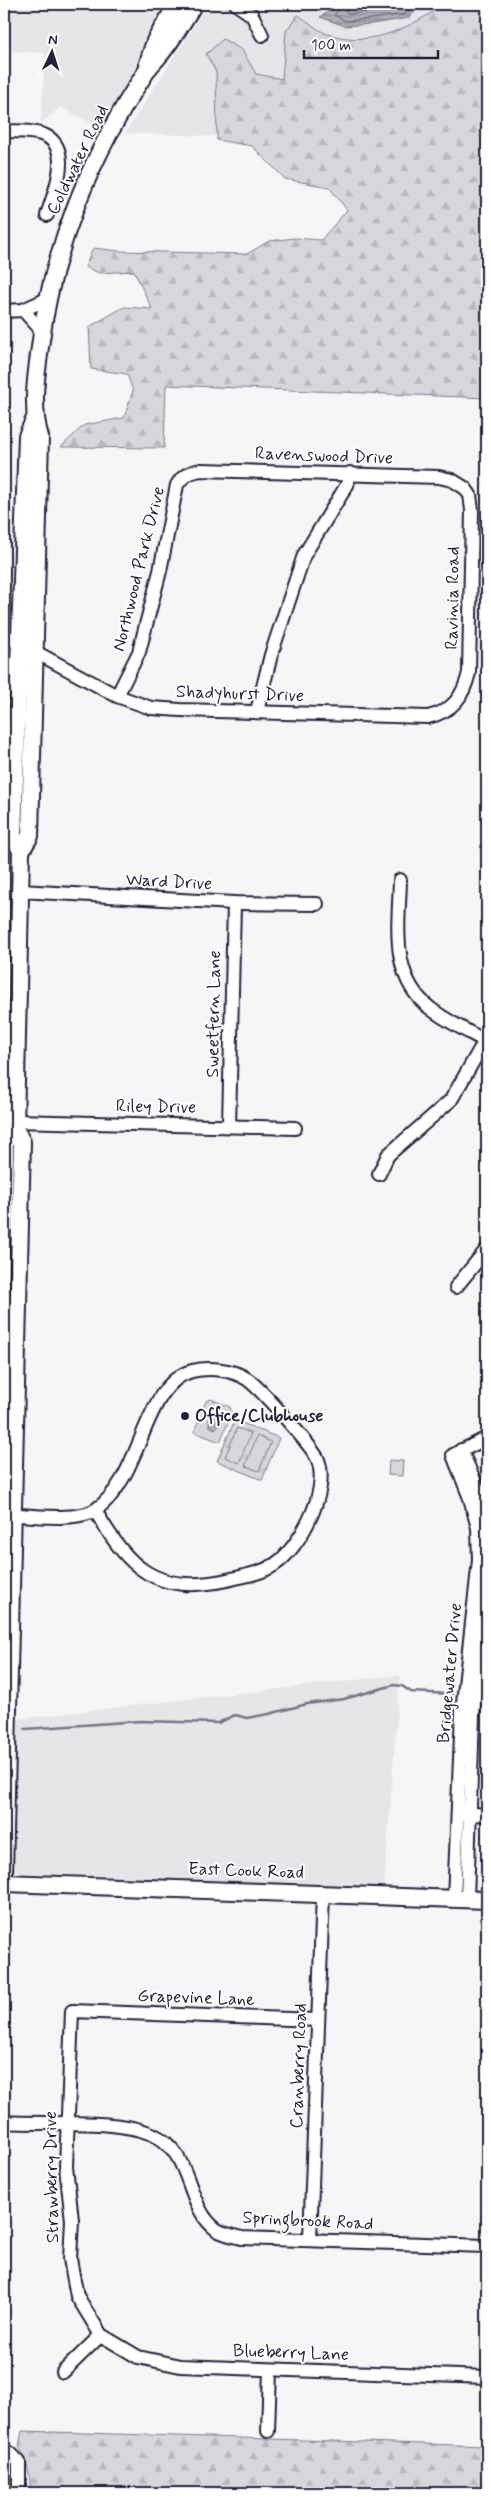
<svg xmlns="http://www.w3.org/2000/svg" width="491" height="2497" viewBox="0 0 491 2497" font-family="Mynerve,sans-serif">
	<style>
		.built { fill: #e6e6e9 }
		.forest { fill: url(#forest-firs); stroke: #7c7c8b }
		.park { fill: url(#park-tufts); stroke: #7c7c8b }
		.garden { fill: #d7d7db; stroke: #7c7c8b }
		.water { fill: url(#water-rules); stroke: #767685 }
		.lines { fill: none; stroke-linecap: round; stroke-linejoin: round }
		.shore { stroke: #5a5a6d; stroke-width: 1 }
		.stream { stroke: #767685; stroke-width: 2.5 }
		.minor-casing { stroke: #22223b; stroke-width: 16 }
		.major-casing { stroke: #22223b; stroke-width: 20 }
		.minor { stroke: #fff; stroke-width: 12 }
		.major { stroke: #fff; stroke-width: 16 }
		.poi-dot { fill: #22223b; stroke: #fff; stroke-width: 2 }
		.labels { text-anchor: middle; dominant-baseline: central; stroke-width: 4; stroke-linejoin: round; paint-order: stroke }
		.street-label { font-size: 18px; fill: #22223b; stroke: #fff }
		.poi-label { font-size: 18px; font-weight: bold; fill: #22223b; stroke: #fff; text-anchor: start }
	</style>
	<defs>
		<pattern id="forest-firs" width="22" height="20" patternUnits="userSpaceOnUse" patternTransform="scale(1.25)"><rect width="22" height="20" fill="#d7d7db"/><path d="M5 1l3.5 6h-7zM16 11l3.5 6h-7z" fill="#b8b8bd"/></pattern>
		<pattern id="park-tufts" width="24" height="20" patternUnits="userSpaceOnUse" patternTransform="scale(1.25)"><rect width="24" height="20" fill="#d7d7db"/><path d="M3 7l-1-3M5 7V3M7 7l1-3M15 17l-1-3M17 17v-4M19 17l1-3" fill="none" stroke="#b8b8bd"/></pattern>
		<pattern id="water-rules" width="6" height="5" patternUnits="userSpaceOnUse" patternTransform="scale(1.25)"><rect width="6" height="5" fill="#aeaeb7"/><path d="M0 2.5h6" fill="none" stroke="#8d8d96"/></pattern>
	</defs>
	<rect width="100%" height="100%" fill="#f6f6f7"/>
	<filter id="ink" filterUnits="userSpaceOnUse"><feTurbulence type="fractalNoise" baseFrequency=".02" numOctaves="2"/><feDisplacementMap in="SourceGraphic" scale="10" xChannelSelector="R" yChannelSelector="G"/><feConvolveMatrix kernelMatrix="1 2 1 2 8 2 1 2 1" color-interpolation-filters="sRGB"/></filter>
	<g filter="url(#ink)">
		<g class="built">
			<polygon points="4,4 181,4 100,128 61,107 41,123 45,53 4,51"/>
			<polygon points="208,4 487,4 487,146 125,133"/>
			<polygon points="400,1675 384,1890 12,1872 16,1719"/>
		</g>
		<g class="forest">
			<path d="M446,4H487V398L166,385L164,448L61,447L84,425L124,418L133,391L127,374L91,369L89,327L124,307L152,309L134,271L99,273L85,267L93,248L119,251L247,254L269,241L295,238L321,240L347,210L329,187L285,179L252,146L217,140L216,72L206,54L223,39L242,50L256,74L282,79L286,31L298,15C308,21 320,33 331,35C376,47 409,27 446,4Z"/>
			<path d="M22,2431L487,2446V2493H30C31,2477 27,2461 19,2446Z"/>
		</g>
		<polygon class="park" points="235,1420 279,1438 262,1480 217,1461"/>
		<g class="garden">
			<polygon points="211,1399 230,1407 232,1413 220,1442 194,1432 199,1419 195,1418 198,1409 202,1410 206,1401"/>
			<polygon points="237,1428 251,1433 239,1463 225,1457"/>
			<polygon points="257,1436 271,1442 259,1471 245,1466"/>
			<polygon points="389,1460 403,1461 402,1476 388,1475"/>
		</g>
		<g class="water">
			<polygon points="340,4 423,4 409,18 372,24 345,26 320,17"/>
			<path d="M213,1406L218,1407C222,1414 222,1423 215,1429L209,1426L210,1409Z"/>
		</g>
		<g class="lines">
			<g class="shore">
				<polyline points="341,4 341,8 334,15 346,21 372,19 406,14 416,4"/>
				<polyline points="348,4 346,12 349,14 403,8 407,4"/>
			</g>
			<g class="stream">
				<polyline points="484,1692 487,1693"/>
				<polyline points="25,1729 140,1721 218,1723 235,1715 247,1718 269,1714 307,1704 344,1699 394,1685 402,1686 411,1692 452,1694"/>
			</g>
			<defs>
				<g id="minor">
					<polyline points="236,4 252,15 262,35"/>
					<path d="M4,131C17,132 34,130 46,136C73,150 54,194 47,215"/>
					<polyline points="23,310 42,331"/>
					<polyline points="4,311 23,310 47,299"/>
					<path d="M4,635L117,696L151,708L180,710L428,717C453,711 463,697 469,673L472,510L470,495L465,488L452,480L439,477L201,470C190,472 183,475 177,485L160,571L139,652L117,696"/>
					<polyline points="257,711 271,655 304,555 347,485 350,473"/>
					<path d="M400,880C399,925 389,977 431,1009C448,1022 469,1032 487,1042"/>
					<polyline points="20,891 234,903 317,904"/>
					<polyline points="4,1116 15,1121 295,1128"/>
					<polyline points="229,1126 234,903"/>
					<polyline points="379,1174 388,1155 451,1100 487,1037"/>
					<polyline points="456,1287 487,1249"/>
					<polyline points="461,1450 482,1498 487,1517"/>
					<path d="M4,1514C26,1515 76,1522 95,1510C143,1479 142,1384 192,1371C209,1367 232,1369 247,1379C258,1386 314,1448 318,1460C330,1491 300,1548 274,1565C260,1574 243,1576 227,1580C156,1595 129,1569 95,1510"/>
					<polyline points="460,1813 487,1815"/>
					<polyline points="454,1899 462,1712 479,1560 478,1528 470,1498 453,1455 487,1438"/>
					<polyline points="467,1900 473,1714 487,1586"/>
					<polyline points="318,2020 72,2011 66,2167 72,2220 70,2259 77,2296 101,2335 138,2357 180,2366 487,2377"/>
					<path d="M4,2122C46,2125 114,2118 152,2134C194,2152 184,2206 217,2230C223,2234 235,2236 242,2238L487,2246"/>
					<polyline points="310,2239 323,1894"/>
					<polyline points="63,2372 101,2335"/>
					<polyline points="268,2431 270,2370"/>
					<polyline points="4,2451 10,2453 19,2462 19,2493"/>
				</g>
				<g id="major">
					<polyline points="148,63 155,41 177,4"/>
					<polyline points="21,851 13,835 27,436 35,418"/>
					<polyline points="4,1215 5,1143 15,1128"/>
					<path d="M4,1872L22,1142L15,1128L21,851L30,836L40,437C31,408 36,377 40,347C52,249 91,154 146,72C149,66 154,62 158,57C172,41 183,21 194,4"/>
					<polyline points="4,1883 487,1900"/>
				</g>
			</defs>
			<use href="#minor" class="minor-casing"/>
			<use href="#major" class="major-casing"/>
			<use href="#minor" class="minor"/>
			<use href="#major" class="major"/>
		</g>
	</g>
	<circle class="poi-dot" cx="185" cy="1416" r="5"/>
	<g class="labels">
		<g class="street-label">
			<text transform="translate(78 160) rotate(-64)">Coldwater Road</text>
			<text transform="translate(324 456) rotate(2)">Ravenswood Drive</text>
			<text transform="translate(139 569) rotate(-76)">Northwood Park Drive</text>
			<text transform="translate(453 598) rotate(-89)">Ravinia Road</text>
			<text transform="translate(240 694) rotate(2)">Shadyhurst Drive</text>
			<text transform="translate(169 882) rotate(3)">Ward Drive</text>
			<text transform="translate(214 1014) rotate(-89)">Sweetfern Lane</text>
			<text transform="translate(156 1107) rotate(1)">Riley Drive</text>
			<text transform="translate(450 1673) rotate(-85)">Bridgewater Drive</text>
			<text transform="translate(246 1871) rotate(2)">East Cook Road</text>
			<text transform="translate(196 1998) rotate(2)">Grapevine Lane</text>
			<text transform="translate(299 2066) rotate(-88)">Cranberry Road</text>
			<text transform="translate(52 2177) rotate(-91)">Strawberry Drive</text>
			<text transform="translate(308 2221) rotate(3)">Springbrook Road</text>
			<text transform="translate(291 2353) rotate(2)">Blueberry Lane</text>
		</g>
		<g class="poi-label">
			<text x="195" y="1416">Office/Clubhouse</text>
		</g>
	</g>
	<rect width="491" height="2497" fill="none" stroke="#fff" stroke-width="20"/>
	<rect x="10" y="10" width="471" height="2477" fill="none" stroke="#22223b" stroke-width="2" filter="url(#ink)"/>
	<g transform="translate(52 52) rotate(4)" stroke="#ffffff" stroke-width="4" paint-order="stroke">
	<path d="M0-4L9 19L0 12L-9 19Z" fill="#22223b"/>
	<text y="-8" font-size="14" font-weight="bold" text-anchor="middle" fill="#22223b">N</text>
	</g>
	<path d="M304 50v8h134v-8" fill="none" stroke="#22223b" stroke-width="2.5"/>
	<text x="311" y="50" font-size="15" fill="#22223b" stroke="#ffffff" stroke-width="4" paint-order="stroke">100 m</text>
</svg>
